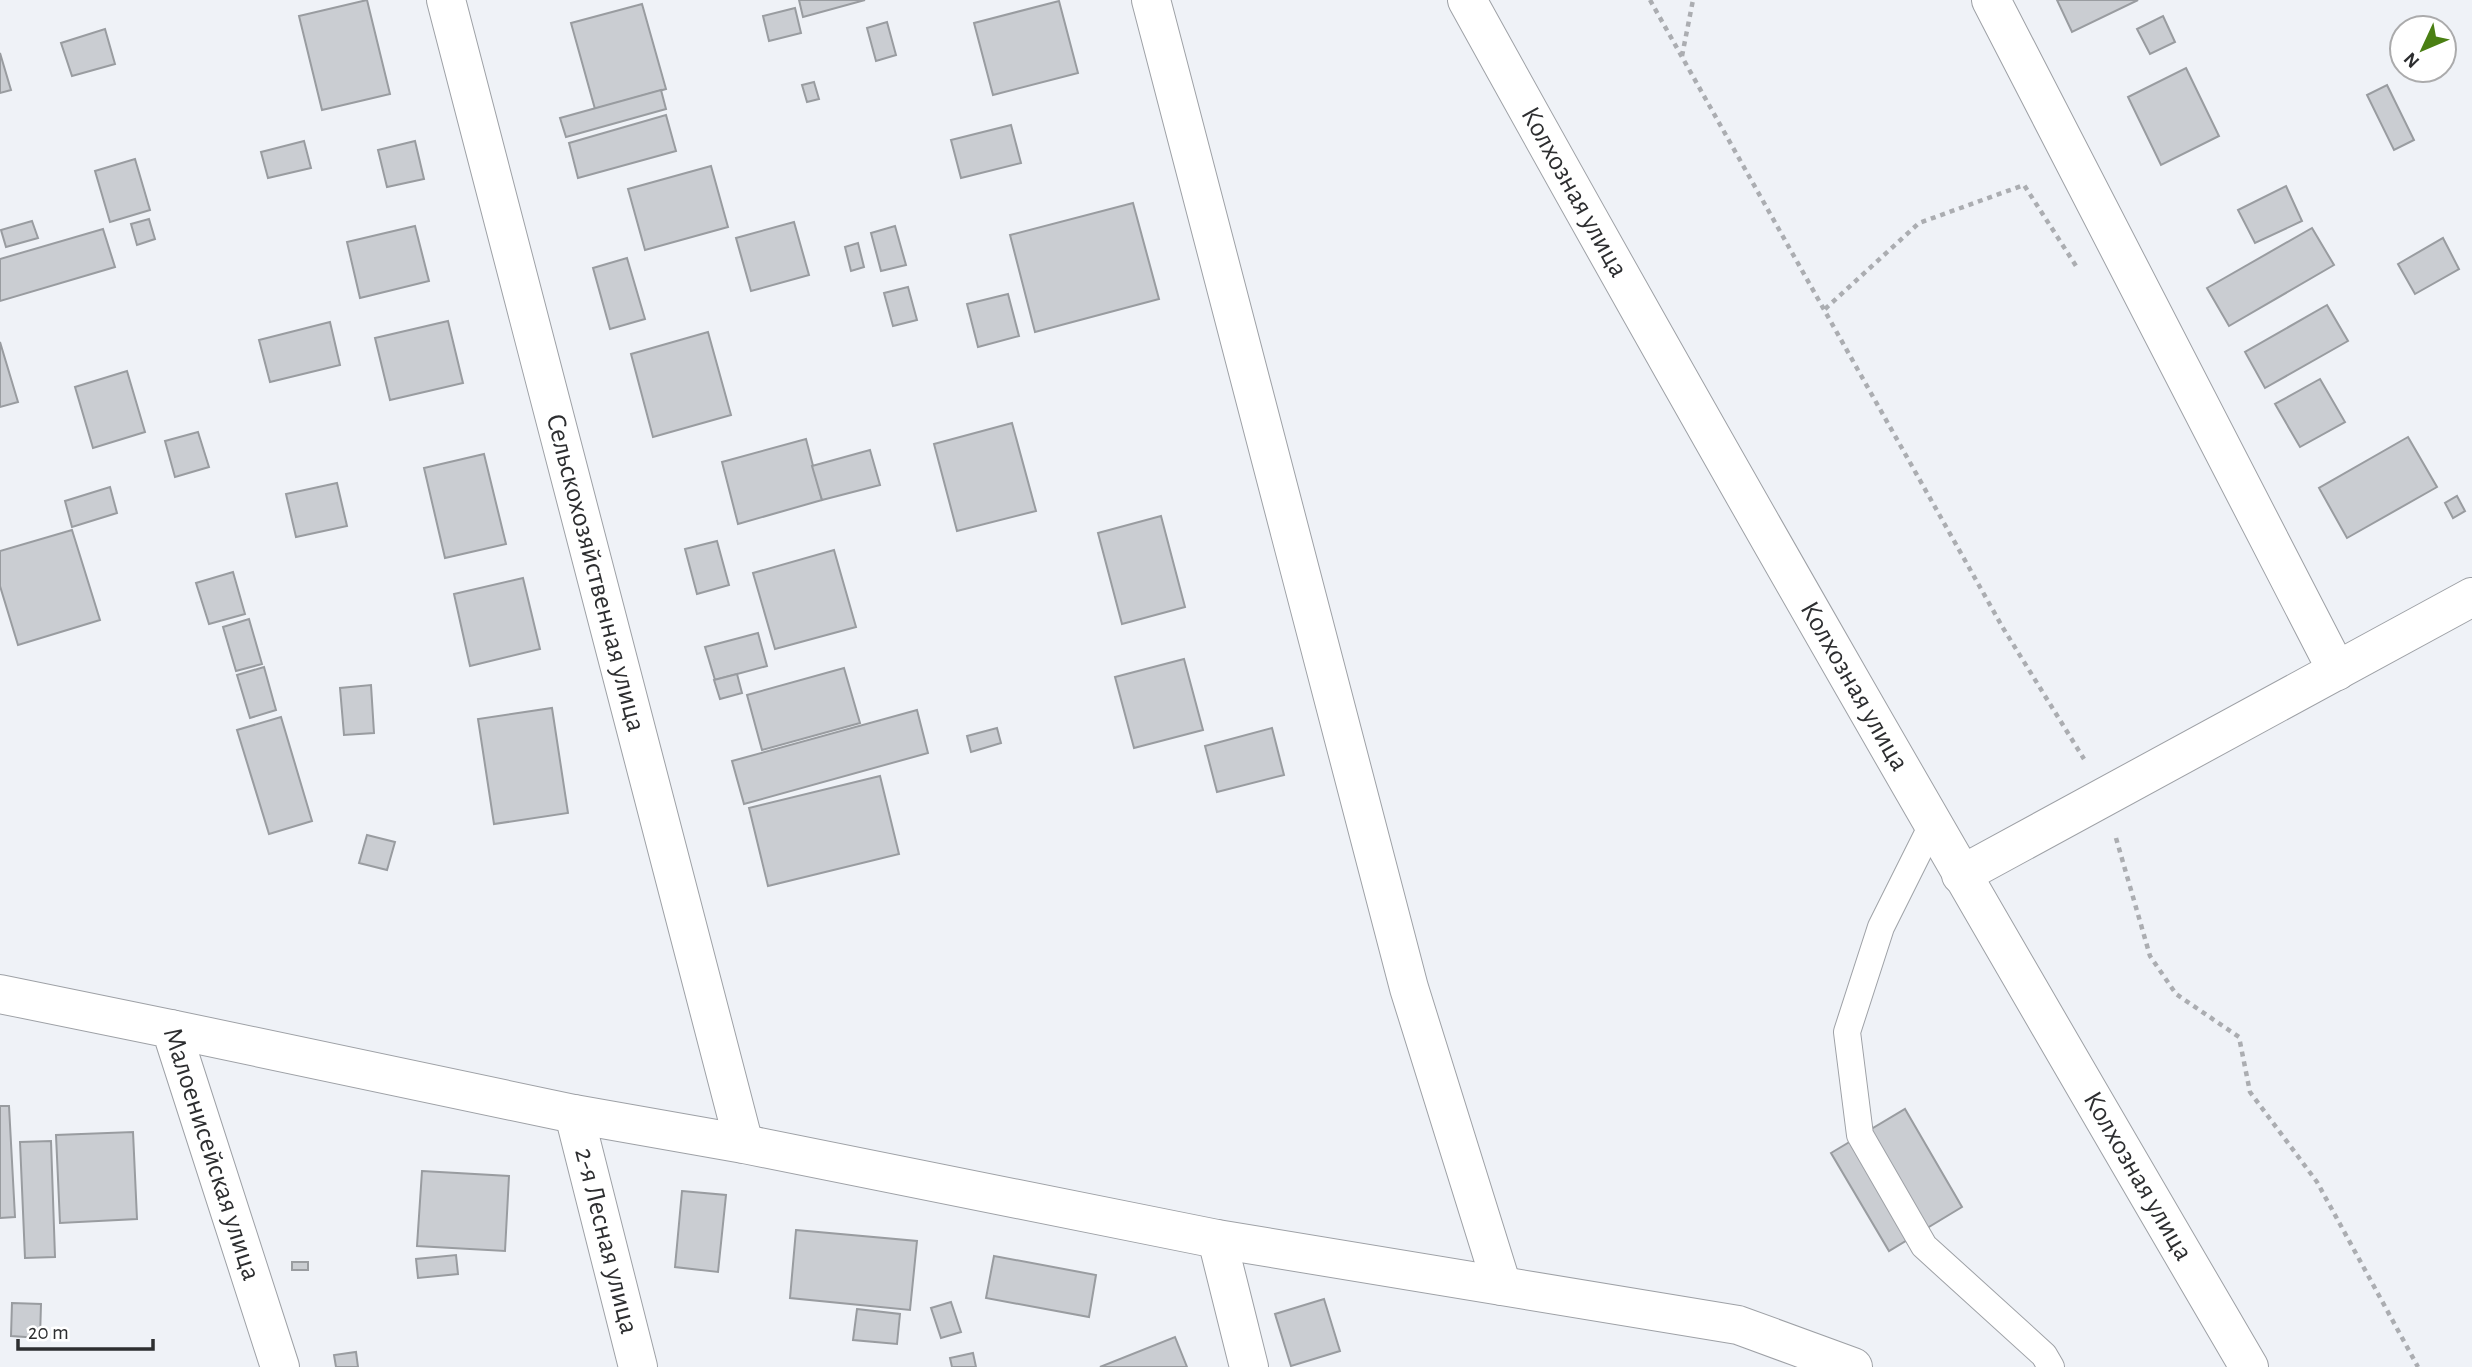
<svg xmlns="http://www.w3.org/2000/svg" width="2472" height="1367" viewBox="0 0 2472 1367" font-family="'Alegreya Sans',sans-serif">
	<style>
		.building { fill: #cacdd2; stroke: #999ca0; stroke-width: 2 }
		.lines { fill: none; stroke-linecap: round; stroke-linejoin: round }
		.service-casing { stroke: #9ea1a6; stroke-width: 28 }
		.minor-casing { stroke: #9ea1a6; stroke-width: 40 }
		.tertiary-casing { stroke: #9ea1a6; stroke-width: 40 }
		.secondary-casing { stroke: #9ea1a6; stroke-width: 40 }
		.path { stroke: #abadb1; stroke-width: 4.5; stroke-dasharray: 5 5; stroke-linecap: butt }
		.service { stroke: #fff; stroke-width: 26 }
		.minor { stroke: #fff; stroke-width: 38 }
		.tertiary { stroke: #fff; stroke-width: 38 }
		.secondary { stroke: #fff; stroke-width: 38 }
		.labels { text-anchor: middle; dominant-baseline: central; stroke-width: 5; stroke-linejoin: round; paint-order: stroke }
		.street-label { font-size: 28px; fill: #2d2e30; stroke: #fff }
	</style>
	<rect width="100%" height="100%" fill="#eff2f7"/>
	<g class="building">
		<polygon points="367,0 390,94 322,110 299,16"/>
		<polygon points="799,0 865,0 803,17"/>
		<polygon points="2057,0 2138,0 2072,32"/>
		<polygon points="1059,1 1078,73 993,95 974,23"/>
		<polygon points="642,4 666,89 595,109 571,23"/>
		<polygon points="795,8 801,33 769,41 763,16"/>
		<polygon points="2163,16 2175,42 2150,54 2137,29"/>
		<polygon points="887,22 896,55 876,61 867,28"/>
		<polygon points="105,29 115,64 72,76 61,43"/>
		<polygon points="0,53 11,90 0,93"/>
		<polygon points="2186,68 2219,136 2161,165 2128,97"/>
		<polygon points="814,82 819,99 807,102 802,85"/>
		<polygon points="2387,85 2414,140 2394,150 2367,95"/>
		<polygon points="661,90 666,109 566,137 560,118"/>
		<polygon points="666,115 676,151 578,178 569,143"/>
		<polygon points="1011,125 1021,163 961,178 951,140"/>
		<polygon points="304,141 311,168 268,178 261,152"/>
		<polygon points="415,141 424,179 387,187 378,150"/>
		<polygon points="135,159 150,210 110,222 95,171"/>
		<polygon points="711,166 728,227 645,250 628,189"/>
		<polygon points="2286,186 2302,221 2255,243 2238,210"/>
		<polygon points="1133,203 1159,299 1035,332 1010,235"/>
		<polygon points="149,219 155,239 137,245 131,224"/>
		<polygon points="32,221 38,238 6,247 1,230"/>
		<polygon points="794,222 809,275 751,291 736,238"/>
		<polygon points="415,226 429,281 360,298 347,242"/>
		<polygon points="895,226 906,265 881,271 871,233"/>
		<polygon points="2312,228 2334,265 2229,326 2207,288"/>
		<polygon points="103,229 115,267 0,301 0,259"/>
		<polygon points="2443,238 2459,269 2415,294 2398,264"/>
		<polygon points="858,243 864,267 851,271 845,247"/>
		<polygon points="627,258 645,319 610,329 593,268"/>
		<polygon points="908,287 917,320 893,326 884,293"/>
		<polygon points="1008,294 1019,336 978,347 967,304"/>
		<polygon points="2327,305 2348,341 2265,388 2245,352"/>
		<polygon points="448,321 463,383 390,400 375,338"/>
		<polygon points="330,322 340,365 270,382 259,340"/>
		<polygon points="708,332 731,415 653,437 631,354"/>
		<polygon points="0,342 18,402 0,407"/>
		<polygon points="127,371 145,432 93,448 75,387"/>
		<polygon points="2320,379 2345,422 2300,447 2275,404"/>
		<polygon points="1012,423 1036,511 957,531 934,444"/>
		<polygon points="198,432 209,467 175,477 165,441"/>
		<polygon points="2408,437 2437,487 2347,538 2319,488"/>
		<polygon points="806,439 822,500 738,524 722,462"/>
		<polygon points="870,450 880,485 822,500 812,466"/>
		<polygon points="484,454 506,544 445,558 424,468"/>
		<polygon points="337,483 347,526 296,537 286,494"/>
		<polygon points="110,487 117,513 72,527 65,501"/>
		<polygon points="2457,496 2465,511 2453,518 2445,503"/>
		<polygon points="1161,516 1185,607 1122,624 1098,533"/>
		<polygon points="72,530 100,620 18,645 0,586 0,551"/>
		<polygon points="717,541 729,585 697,594 685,549"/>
		<polygon points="834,550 856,627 775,649 753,573"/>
		<polygon points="233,572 245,614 209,624 196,583"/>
		<polygon points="523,578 540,649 470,666 454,594"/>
		<polygon points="249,619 262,664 236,671 223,627"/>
		<polygon points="758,633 767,666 715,680 705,647"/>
		<polygon points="1184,659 1203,730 1134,748 1115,677"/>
		<polygon points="264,667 276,710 250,718 237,675"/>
		<polygon points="844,668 860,723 762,750 747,695"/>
		<polygon points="737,674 742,693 720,699 714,680"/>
		<polygon points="371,685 374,733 344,735 340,688"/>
		<polygon points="552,708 568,813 494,824 478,719"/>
		<polygon points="917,710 928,753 744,804 732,761"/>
		<polygon points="281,717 312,821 269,834 237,730"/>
		<polygon points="997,728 1001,743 971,752 967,736"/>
		<polygon points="1272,728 1284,775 1217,792 1205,746"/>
		<polygon points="880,776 899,854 768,886 749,808"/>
		<polygon points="367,835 395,842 387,870 359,863"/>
		<polygon points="0,1106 9,1106 15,1217 0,1218"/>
		<polygon points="1905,1109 1962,1207 1889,1251 1831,1153"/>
		<polygon points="133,1132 137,1219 60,1223 56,1135"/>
		<polygon points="51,1141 55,1257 25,1258 20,1142"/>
		<polygon points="422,1171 509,1176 505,1251 417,1246"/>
		<polygon points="682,1191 726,1195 718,1272 675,1267"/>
		<polygon points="796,1230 917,1241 910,1310 790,1298"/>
		<polygon points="456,1255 458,1274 418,1278 416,1259"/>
		<polygon points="994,1256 1096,1275 1089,1317 986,1298"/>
		<rect x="292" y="1262" width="16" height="8"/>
		<polygon points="1324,1299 1340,1351 1291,1366 1275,1314"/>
		<polygon points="951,1302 961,1332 941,1338 931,1308"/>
		<polygon points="12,1303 41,1304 40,1338 11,1336"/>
		<polygon points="857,1309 900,1314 897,1344 853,1340"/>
		<polygon points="1175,1337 1187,1367 1100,1367"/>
		<polygon points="356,1352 358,1367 336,1367 334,1355"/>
		<polygon points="973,1353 976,1367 952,1367 950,1358"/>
	</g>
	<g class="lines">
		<defs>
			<polyline id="service" points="1932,825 1881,927 1847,1032 1860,1135 1924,1246 2044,1355 2051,1367"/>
			<g id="minor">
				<path id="s1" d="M446,0L744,1144"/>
				<polyline points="1151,0 1409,988 1502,1286"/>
				<polyline points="1991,0 2337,671"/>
				<path id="s2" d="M0,994L171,1029L280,1367"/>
				<polyline points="171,1029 574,1114 744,1144 1217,1239 1738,1325 1853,1367"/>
				<path id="s3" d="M574,1114L638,1367"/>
				<polyline points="1217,1239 1249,1367"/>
			</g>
			<polyline id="tertiary" points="1961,875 2472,597"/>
			<g id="secondary">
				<path id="s4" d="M1467,0C1721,460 1984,914 2249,1367"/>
			</g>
		</defs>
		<use href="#service" class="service-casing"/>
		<use href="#minor" class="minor-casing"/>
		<use href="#tertiary" class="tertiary-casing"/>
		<use href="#secondary" class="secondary-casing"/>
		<g class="path">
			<polyline points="1650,0 2003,628 2084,759"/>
			<polyline points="1682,56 1693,0"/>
			<polyline points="1825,309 1919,223 2024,185 2078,269"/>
			<polyline points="2116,838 2150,956 2176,994 2239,1037 2250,1092 2317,1182 2418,1367"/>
		</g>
		<use href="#service" class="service"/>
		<use href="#minor" class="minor"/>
		<use href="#tertiary" class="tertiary"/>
		<use href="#secondary" class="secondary"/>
	</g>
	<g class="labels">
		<g class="street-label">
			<text stroke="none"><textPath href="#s4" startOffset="220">Колхозная улица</textPath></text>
			<text stroke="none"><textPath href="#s1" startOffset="592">Сельскохозяйственная улица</textPath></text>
			<text stroke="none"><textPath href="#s4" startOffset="788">Колхозная улица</textPath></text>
			<text stroke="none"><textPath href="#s2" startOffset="306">Малоенисейская улица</textPath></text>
			<text stroke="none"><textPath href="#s4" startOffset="1354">Колхозная улица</textPath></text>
			<text stroke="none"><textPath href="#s3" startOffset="131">2-я Лесная улица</textPath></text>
		</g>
	</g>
	<g transform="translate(2423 49) rotate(226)"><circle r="33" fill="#ffffff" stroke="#ababac" stroke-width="2"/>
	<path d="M0-5L12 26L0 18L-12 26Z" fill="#4a7f13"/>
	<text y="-10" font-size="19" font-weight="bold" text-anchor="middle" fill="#2d2e30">N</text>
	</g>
	<path d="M18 1339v10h135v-10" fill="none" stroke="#2d2e30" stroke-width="3.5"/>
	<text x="28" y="1339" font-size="21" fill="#2d2e30" stroke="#ffffff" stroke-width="5" paint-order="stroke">20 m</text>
</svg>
